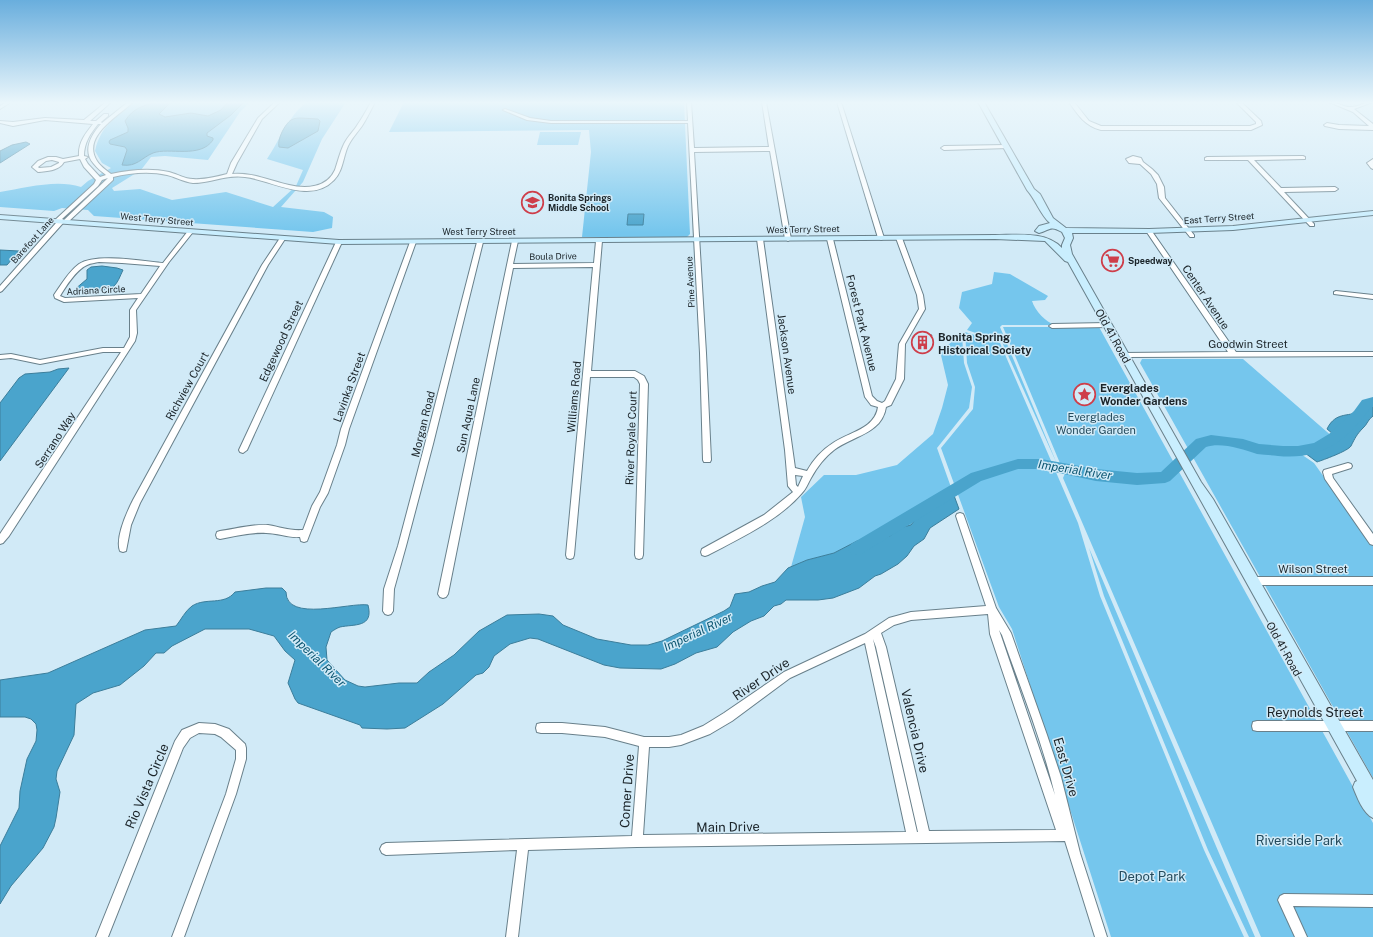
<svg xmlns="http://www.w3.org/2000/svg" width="1373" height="937" viewBox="0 0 1373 937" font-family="'Public Sans',sans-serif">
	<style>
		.green { fill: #75c6ed }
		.water { fill: #4aa4cc; stroke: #3c7e9b }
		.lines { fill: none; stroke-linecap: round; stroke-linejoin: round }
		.river { fill: #4aa4cc; fill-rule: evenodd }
		.street-casing { stroke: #69808b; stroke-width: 2 }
		.secondary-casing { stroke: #69808b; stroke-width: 2 }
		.street { fill: #fff; fill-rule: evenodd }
		.secondary { fill: #c9eefe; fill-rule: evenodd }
		.wall { fill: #90a4af }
		.building { fill: #a7bfcb; stroke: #75868e }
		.labels { text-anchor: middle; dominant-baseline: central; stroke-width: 3; stroke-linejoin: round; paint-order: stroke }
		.far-poi-label { font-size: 9px; font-weight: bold; fill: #1b2429; stroke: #d1eaf7; text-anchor: start }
		.far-street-label { font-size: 9px; fill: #1b2429; stroke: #d1eaf7 }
		.street-label { font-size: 11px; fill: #1b2429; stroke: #d1eaf7 }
		.poi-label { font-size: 11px; font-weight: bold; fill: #1b2429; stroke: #d1eaf7; text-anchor: start }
		.park-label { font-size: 11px; fill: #244b5d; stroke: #d1eaf7 }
		.water-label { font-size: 12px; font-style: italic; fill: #0c5672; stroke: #d1eaf7 }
		.near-street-label { font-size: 13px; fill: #1b2429; stroke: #d1eaf7 }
		.near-park-label { font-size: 13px; fill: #244b5d; stroke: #d1eaf7 }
	</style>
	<rect width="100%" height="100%" fill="#d1eaf7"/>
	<g class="green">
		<path d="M135,102H250L240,112L208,160L165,156L151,157L141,170L112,188L114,191L140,189L172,200L226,192L273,207L296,186L303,170L267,159C277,145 293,107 309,102C315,100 338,102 346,102L322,139L303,182L281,207L324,212L333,217L332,228L313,232L94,216L88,210L62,208L54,211L0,207V192C26,188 56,179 81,187L88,181L111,168L102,163L95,151C101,125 115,118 135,102Z"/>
		<polygon points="404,102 684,102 690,234 687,237 582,237 591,152 589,130 389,132"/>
		<polygon points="540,132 581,132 578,145 537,145"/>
		<path d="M994,272L1010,274L1048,296L1045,300L1032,301C1035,311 1046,322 1055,325H1002L1000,327L1057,464L1002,342L967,330L972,323L959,308L962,292L992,284Z"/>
		<polygon points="1003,327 1099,327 1373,823 1373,937 1261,937 1063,478 1067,469 1062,468"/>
		<polygon points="965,332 1000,343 1078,523 1100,596 1204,850 1244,937 1111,937 1012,629 999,607 941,448 973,409 975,387 967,363"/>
		<path d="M962,336L964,363L972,387L969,408L937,448L952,490C943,499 934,508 921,508L911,525L905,526L895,531L890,536L878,539H864L857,541L834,553L807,560L791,567L805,517L801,497L824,475H856L897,465L933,434L942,408L948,385L940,351L957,338Z"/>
		<polygon points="1142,359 1243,359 1334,438 1317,448 1298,452 1314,463 1373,546 1373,778 1140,363"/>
		<polygon points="1089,548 1236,893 1255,937 1249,937 1208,850 1104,596"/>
	</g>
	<g class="water">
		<path d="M158,102H171L159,114L165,117L191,113L208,116L221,110L228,102H244L231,115L207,133V136L213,138V140C200,159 169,147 153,153C141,158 137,167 122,165L127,150L125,147L110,144L109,142L110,140L128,132V128L125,121C133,108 144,105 158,102Z"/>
		<path d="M301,118L318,119L320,121L318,131L288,148L279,147C277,139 285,124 291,120C295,118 298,118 301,118Z"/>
		<polygon points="26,142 30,144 0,163 0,151 12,145"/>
		<polygon points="628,214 644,214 643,225 627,225"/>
		<polygon points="0,250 19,251 7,265 0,265"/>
		<path d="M102,266L117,268L123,270C120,276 118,283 113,287C107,292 81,291 74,290L87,279V270L91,267Z"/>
		<polygon points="69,368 0,461 0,403 19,378 25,374 50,372 58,369"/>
		<path d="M1373,398V416C1368,419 1367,425 1363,428C1357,434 1355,438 1351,446C1348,451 1323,460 1317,462L1305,453L1320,450L1338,440V438L1327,429C1336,410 1351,418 1362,410C1366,407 1369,402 1373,398Z"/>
		<path d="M952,490L959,509L930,528L924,539L914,546L907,556L898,564L881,574L875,576L859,588L833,598L818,600H786L781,604L774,606L764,616L751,621L733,632L717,647L696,653L675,664L661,669L620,668L604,665L538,639L530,638L510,644L494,656L489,667L483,673L476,675L443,704L405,728L387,729L362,728L360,725L298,703L295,699L288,683L295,660L285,651L274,636L249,629H205L172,646L164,653H156L144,666L120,685L93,693L76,704L74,735L57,771L56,779L60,792L56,818L54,827L43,848L11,886L0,904V846L19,808L20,791L27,759L36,741L37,730L36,724L31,719L25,717H0V680L48,673L145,630L176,626C181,620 185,611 192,606C206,597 224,606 235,592L266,588H282L286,592C286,623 350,602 368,605C374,628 354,624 340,627C337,628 334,630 331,632L326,647L327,660L345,680L358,686L365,687L399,683H417L429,672L454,655L479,631L507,615L539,614L553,616L563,625L597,639L631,645H648L662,641L724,611L730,607L735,594L749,592L762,586L775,582L788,568L807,560L834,553L857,541L864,539H878L890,536L899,528L911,525L914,521L915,511L933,505Z"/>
	</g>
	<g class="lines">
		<path class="river" d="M1373,397V407H1371C1347,441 1322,460 1278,456C1271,455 1264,455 1257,454C1242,449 1221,442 1206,447L1170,481L1165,483L1137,485L1096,481L1041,469H1018L981,481L861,554L856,555L851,554L848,549L851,544L971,473L1018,459H1041L1096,469L1137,473L1161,472L1196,439L1211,435L1243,439L1259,444L1283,446H1298L1314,443L1329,434L1354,411L1362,400Z"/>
		<defs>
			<g id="street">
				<polygon points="6,102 11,102 0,109 0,106"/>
				<path d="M106,102H111L90,121H96L104,114H108V116L101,122L102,123L128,102H133C119,116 81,136 97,161C100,166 106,170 111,174C130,170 150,168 169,172C177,174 185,179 193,179C204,180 215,177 227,174L231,163L258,118L275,102H280L262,119L237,163L232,174C252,172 270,181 289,185C306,189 327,188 335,170C338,161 340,152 344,144C348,136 354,131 358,124C363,117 367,109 371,102H375C371,110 367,118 362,126C357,133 352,138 348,146C343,157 343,171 334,180C310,205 272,180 245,177C227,174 211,183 193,183C184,182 176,177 167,175C149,171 130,173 113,177V180L68,222H64L2,291L0,292V286L56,223L54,221L55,220L94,184L96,180L84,167L80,159L64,162C59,171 47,171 38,172L32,167L38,161L48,157H56L63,159L79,156C78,143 85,134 93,124L45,120L13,126L0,123V121L13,122L45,118L84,120ZM98,124H101C91,135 82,151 94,164C97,168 102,172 106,175L100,177L88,164L85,159L88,157L84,156C84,143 90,134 98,124ZM52,160L59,162V163L51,167L39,168L38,167L46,161ZM108,178L64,220L62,219L98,186L102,180Z"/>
				<polygon points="687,102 691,102 694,148 769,147 762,102 766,102 791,239 788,241 785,239 770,151 694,152 706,353 711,460 710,462 704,462 703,460 700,353 688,123 551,123 527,120 503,110 505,109 530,118 551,121 688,121"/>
				<polygon points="837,102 841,102 884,238 883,239 881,240 878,238"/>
				<path d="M1069,102H1074L1089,121L1101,126H1250L1256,124V122L1236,102H1241L1261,121L1262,125L1251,130H1101C1085,126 1078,115 1069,102Z"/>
				<path d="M1329,102C1337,102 1345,108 1351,107C1358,107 1365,102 1373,102L1354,109L1373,124V130L1339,129L1325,126L1324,125L1327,123L1339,125L1369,126L1353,112Z"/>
				<polygon points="1006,145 1008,146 1008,148 944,150 941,148 944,146"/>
				<polygon points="1133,156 1141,158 1143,162 1152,169 1158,175 1164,187 1165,198 1194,235 1194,237 1190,237 1159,198 1157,184 1151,174 1140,164 1129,163 1126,159"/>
				<polygon points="1207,157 1303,156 1305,157 1305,159 1254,160 1281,188 1335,187 1338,189 1335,191 1284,192 1314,224 1314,226 1310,226 1248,160 1205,160 1205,158"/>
				<polygon points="1373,159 1373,169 1371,168 1367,163"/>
				<polygon points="1149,229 1151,230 1236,352 1373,352 1373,356 1122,357 1120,355 1124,353 1228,352 1146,231"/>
				<path d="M190,230L193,232L169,262L136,310L137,333L135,341L9,536L3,543L0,544V534L121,352H103L40,364L11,358L0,359V355L11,354L40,360L103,348H124L130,337V310L138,298L64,302L55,298L54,295C61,285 69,271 79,264C96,253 142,261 163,263L188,231ZM99,262L122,263L160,266L141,294L65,298L60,296C66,286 76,270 87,265C91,263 95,263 99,262Z"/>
				<path d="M899,236L902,238L923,295L925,309L905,344L904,379L891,405L886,407C882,434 852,436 834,450C825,457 817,467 811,478C808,483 806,489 802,493C778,521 740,538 708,555L705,556L702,555L701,552L702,549L764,515L793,492L788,486L785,450L757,239L760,237L763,239L795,468L807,471C813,460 822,450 833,443C849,432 875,429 878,407L871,405L865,397L827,239L830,237L833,239L872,396L877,401L882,403L885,401L896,379L899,344L919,309L917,295L896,238ZM795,475L803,476L798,487L796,485Z"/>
				<path d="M282,237L285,239L268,265L140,503L131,525L126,551L123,552L120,551C115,538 127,512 133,500L262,265L280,238Z"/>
				<polygon points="515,239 518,241 513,264 594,263 596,241 599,239 602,241 591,371 635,371 644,376 648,384 643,555 642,558 639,559 636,558 635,555 640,384 638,380 634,377 590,377 574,555 573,558 570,559 567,558 566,555 593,267 513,268 448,594 446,597 443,598 440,597 438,594 512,241"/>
				<polygon points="339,240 342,242 247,450 243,453 240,452 239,450 336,242"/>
				<path d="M413,240L416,242L349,429L345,445L328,493L320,507L307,541L304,542L301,541L300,537C288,538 278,533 266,533C251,532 235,536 220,539L217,538L216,535L217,532L220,531C235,529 252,524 268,525C280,527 290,531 303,530L312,506L320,492L337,445L341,429L410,242Z"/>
				<polygon points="480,240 483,242 433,444 406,546 394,589 393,611 391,614 388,615 385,614 383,611 384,589 398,546 425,444 477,242"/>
				<polygon points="1336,291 1373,295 1373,299 1334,294 1334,292"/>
				<polygon points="1107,323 1110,325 1109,327 1052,328 1049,326 1052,324"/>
				<polygon points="1348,463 1351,464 1352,466 1351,468 1332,474 1333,478 1373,534 1373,545 1370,544 1325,479 1323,472 1324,470"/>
				<path d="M960,513L963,514L964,516L996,608L1011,633L1047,735L1061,777L1080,853L1107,937H1095L1065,841L637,847L528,850L518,937H506L517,850L386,855L382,853L380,849L382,845L386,843L632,836L639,746L605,737L562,733H541L537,732L536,728L537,724L541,723H562L605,727L644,737H669L681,735L703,726L724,713L784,672L865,634L889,618L911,612L986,606L956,516L957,514ZM988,614L990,634L1056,830L929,831L886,647L881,633L894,625L911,620ZM999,630L1002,635C1020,687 1042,740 1055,795ZM873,639L876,647L918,832H917ZM865,643L906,832L643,835L649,747H669L681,745L710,734L732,721L790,678Z"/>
				<polygon points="1253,577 1373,577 1373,585 1253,585 1250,584 1249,581 1250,578"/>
				<polygon points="1257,721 1373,721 1373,731 1257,731 1253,730 1252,726 1253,722"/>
				<polygon points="199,723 215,724 229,729 245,744 246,748 246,759 236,794 184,937 172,937 226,794 236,759 236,750 221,737 215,734 199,733 190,738 183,748 108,937 96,937 175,741 182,730"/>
				<polygon points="1284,894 1373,895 1373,907 1293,906 1307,937 1295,937 1278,900 1280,896"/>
			</g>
			<path id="secondary" d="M978,102H984L1034,189L1040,194L1053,218L1066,228L1149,229L1233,226L1373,211V215L1233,230L1149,233H1072L1073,238L1070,245L1072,254L1201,482L1213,499L1373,780V818C1363,813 1357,797 1353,787L1355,782L1357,781L1068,262L1065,261L1045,241L995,239L339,244L0,219V215L339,240L995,235C1018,235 1046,231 1062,248V245L1065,238L1062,232C1050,225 1050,230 1039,233L1035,231L1039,226L1050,223C1041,216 1036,200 1027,190Z"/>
		</defs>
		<use href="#street" class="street-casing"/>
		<use href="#secondary" class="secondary-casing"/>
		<use href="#street" class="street"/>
		<use href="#secondary" class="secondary"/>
	</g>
	<polygon class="wall" points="918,334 929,343 928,349 914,346"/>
	<polygon class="building" points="921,332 932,335 929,343 916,340 918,334 921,334"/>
	<linearGradient id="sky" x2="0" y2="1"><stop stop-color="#69aedd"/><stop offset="0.44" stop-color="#eaf6fb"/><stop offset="1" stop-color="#eaf6fb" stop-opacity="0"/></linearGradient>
	<rect width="1373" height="233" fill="url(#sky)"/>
	<defs>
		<symbol id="school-ring" viewBox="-11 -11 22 22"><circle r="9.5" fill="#d1eaf7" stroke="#ce3e4a" stroke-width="1.5"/><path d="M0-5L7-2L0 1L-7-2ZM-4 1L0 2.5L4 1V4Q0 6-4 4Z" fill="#ce3e4a"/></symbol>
		<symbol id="supermarket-ring" viewBox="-11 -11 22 22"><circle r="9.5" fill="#d1eaf7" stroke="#ce3e4a" stroke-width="1.5"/><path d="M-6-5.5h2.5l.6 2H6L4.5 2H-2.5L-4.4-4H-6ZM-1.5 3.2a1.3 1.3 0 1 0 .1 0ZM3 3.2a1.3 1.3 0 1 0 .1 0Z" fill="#ce3e4a"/></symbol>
		<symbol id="building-ring" viewBox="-11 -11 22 22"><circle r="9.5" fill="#d1eaf7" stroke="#ce3e4a" stroke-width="1.5"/><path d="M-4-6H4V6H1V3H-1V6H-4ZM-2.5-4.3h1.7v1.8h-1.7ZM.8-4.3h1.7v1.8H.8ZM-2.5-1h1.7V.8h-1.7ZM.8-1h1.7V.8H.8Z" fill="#ce3e4a"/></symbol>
		<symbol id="sight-ring" viewBox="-11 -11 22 22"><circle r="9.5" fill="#d1eaf7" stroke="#ce3e4a" stroke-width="1.5"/><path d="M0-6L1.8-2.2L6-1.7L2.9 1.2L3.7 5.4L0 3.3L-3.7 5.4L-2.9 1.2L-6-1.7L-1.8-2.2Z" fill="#ce3e4a"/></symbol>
	</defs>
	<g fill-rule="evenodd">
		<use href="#school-ring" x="520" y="190" width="25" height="25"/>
		<use href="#supermarket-ring" x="1100" y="248" width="25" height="25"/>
		<use href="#building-ring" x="910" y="330" width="25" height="25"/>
		<use href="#sight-ring" x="1072" y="382" width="25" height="25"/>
	</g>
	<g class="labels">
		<g class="far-poi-label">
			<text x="548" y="197">Bonita Springs<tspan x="548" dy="10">Middle School</tspan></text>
			<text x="1128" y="260">Speedway</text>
		</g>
		<g class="far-street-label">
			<text transform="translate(1219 218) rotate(-4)">East Terry Street</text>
			<text transform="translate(157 219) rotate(5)">West Terry Street</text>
			<text transform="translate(803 229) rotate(-1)">West Terry Street</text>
			<text x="479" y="231">West Terry Street</text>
			<text transform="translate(32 240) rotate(-48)">Barefoot Lane</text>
			<text transform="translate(553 256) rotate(-1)">Boula Drive</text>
			<text transform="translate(690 282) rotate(-93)">Pine Avenue</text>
			<text transform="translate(96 290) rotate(-3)">Adriana Circle</text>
		</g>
		<g class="street-label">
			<text transform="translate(1206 297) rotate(56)">Center Avenue</text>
			<text transform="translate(862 323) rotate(76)">Forest Park Avenue</text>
			<text transform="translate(1113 336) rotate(61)">Old 41 Road</text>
			<text transform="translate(281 341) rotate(-65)">Edgewood Street</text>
			<text x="1248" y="344">Goodwin Street</text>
			<text transform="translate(787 354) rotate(82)">Jackson Avenue</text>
			<text transform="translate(187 386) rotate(-61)">Richview Court</text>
			<text transform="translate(349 387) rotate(-70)">Lavinka Street</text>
			<text transform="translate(574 397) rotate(-85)">Williams Road</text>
			<text transform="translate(468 415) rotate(-78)">Sun Aqua Lane</text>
			<text transform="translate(423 424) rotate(-76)">Morgan Road</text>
			<text transform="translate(631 438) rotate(-88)">River Royale Court</text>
			<text transform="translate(55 440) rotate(-57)">Serrano Way</text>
			<text x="1313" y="569">Wilson Street</text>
			<text transform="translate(1284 649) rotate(61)">Old 41 Road</text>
		</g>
		<g class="poi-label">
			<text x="938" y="337">Bonita Spring<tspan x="938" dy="13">Historical Society</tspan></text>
			<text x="1100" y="388">Everglades<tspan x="1100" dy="13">Wonder Gardens</tspan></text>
		</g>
		<g class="park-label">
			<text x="1096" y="417">Everglades<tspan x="1096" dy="13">Wonder Garden</tspan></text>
		</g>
		<g class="water-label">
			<text transform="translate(1075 470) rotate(9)">Imperial River</text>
			<text transform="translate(698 632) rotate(-25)">Imperial River</text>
			<text transform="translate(317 659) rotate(44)">Imperial River</text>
		</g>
		<g class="near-street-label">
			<text transform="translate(761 679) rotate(-34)">River Drive</text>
			<text x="1315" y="712">Reynolds Street</text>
			<text transform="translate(915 731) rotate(77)">Valencia Drive</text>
			<text transform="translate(1066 767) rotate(74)">East Drive</text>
			<text transform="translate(147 786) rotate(-67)">Rio Vista Circle</text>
			<text transform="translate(627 791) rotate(-86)">Comer Drive</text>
			<text transform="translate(728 827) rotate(-1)">Main Drive</text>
		</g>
		<g class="near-park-label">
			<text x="1299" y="840">Riverside Park</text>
			<text x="1152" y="876">Depot Park</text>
		</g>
	</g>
</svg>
